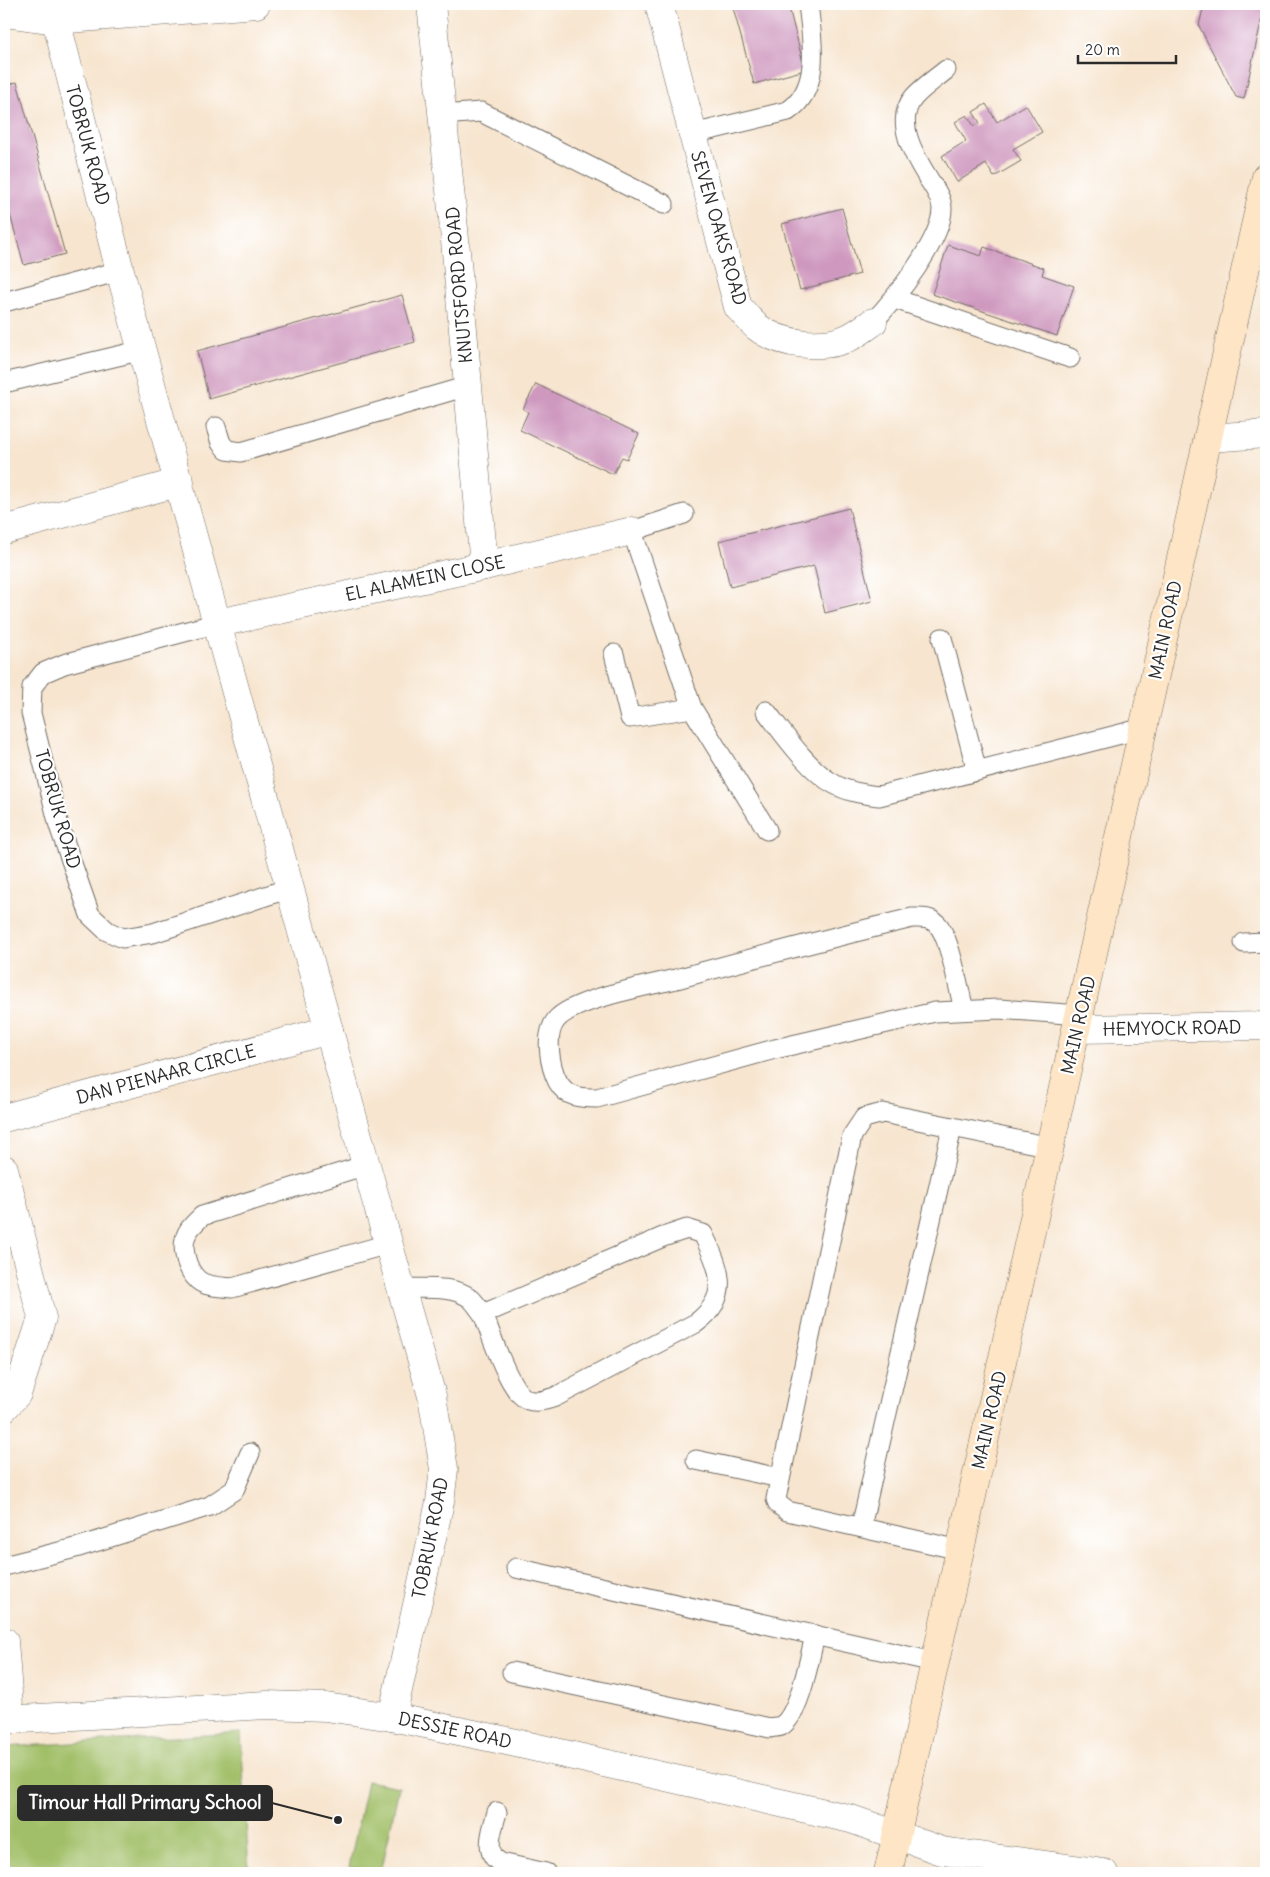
<svg xmlns="http://www.w3.org/2000/svg" width="1270" height="1877" viewBox="0 0 1270 1877" font-family="Delius,sans-serif">
	<style>
		.green { fill: #a1bf67; stroke: #667549 }
		.building { fill: #cf99bf }
		.lines { fill: none; stroke-linecap: round; stroke-linejoin: round }
		.lane-casing { stroke: #726c64; stroke-width: 21 }
		.street-casing { stroke: #726c64; stroke-width: 29 }
		.secondary-casing { stroke: #726c64; stroke-width: 29 }
		.lane { stroke: #fff; stroke-width: 19 }
		.street { stroke: #fff; stroke-width: 28 }
		.secondary { stroke: #fde5c5; stroke-width: 28 }
		.labels { text-anchor: middle; dominant-baseline: central; stroke-width: 4.5; stroke-linejoin: round; paint-order: stroke }
		.street-label { font-size: 18px; fill: #2b2b2b; stroke: #fff }
		.leader { fill: none; stroke: #2b2b2b; stroke-width: 2 }
		.callout-dot { fill: #2b2b2b; stroke: #fff; stroke-width: 2 }
		.callout { fill: #2b2b2b; stroke: #2b2b2b; stroke-width: 2 }
		.callout-label { font-size: 19px; text-anchor: middle; font-weight: bold; fill: #fff }
	</style>
	<rect width="100%" height="100%" fill="#fff"/>
	<filter id="ink" filterUnits="userSpaceOnUse"><feTurbulence type="fractalNoise" baseFrequency=".02" numOctaves="2"/><feDisplacementMap in="SourceGraphic" scale="10" xChannelSelector="R" yChannelSelector="G"/><feConvolveMatrix kernelMatrix="1 2 1 2 8 2 1 2 1" color-interpolation-filters="sRGB"/></filter>
	<filter id="wash" filterUnits="userSpaceOnUse"><feTurbulence type="fractalNoise" baseFrequency=".0096" numOctaves="4" result="noise"/><feDisplacementMap in="SourceGraphic" scale="20" xChannelSelector="R" yChannelSelector="G"/><feGaussianBlur stdDeviation="1.12" result="paint"/><feColorMatrix in="noise" values="0 0 0 0 0 0 0 0 0 0 0 0 0 0 0 0 0 1.4 0 .05"/><feComposite in="paint" operator="in"/></filter>
	<g filter="url(#wash)">
		<rect width="100%" height="100%" fill="#f7e5cf"/>
		<g class="green">
			<polygon points="241,1733 249,1873 4,1873 4,1747"/>
			<polygon points="367,1781 399,1787 381,1873 349,1867"/>
		</g>
		<g id="blocks">
			<g class="building">
				<polygon points="732,4 788,4 805,70 754,84"/>
				<polygon points="1204,4 1265,4 1244,99 1236,97 1199,26"/>
				<polygon points="17,82 65,254 24,265 4,193 4,86"/>
				<polygon points="986,104 997,122 1026,105 1042,132 1013,149 1021,161 994,177 986,164 957,182 942,156 966,141 955,122 967,115 974,126 980,123 973,112"/>
				<polygon points="842,208 860,274 800,290 782,224"/>
				<polygon points="948,245 981,256 984,247 1044,268 1042,275 1074,286 1057,336 932,294"/>
				<polygon points="402,295 415,342 209,399 197,351"/>
				<polygon points="536,384 639,434 627,459 622,457 613,474 520,430 528,412 523,409"/>
				<polygon points="849,508 872,601 825,613 814,566 730,587 719,541"/>
			</g>
		</g>
	</g>
	<g filter="url(#ink)">
		<use href="#blocks" fill-opacity="0" stroke="#726c64" stroke-width="1"/>
		<g class="lines">
			<defs>
				<g id="lane">
					<polyline points="442,115 481,112 664,204"/>
					<path d="M693,134L788,111C822,88 812,39 808,4"/>
					<polyline points="895,299 1070,358"/>
					<polyline points="4,302 120,271"/>
					<path d="M873,322C894,300 942,240 942,209C942,198 934,188 928,178C915,157 893,121 914,97C923,87 935,79 946,70"/>
					<polyline points="4,383 143,350"/>
					<polyline points="216,427 221,443 227,450 241,452 468,386"/>
					<polyline points="684,514 632,531 692,708 767,830"/>
					<polyline points="218,623 64,664 43,673 32,687 31,713 59,826 90,915 107,931 123,938 153,933 290,888"/>
					<polyline points="942,638 977,771"/>
					<polyline points="614,654 630,718 692,708"/>
					<path d="M766,711C783,733 809,771 834,784C848,792 863,794 879,796L1144,728"/>
					<polyline points="1244,943 1266,942"/>
					<path d="M964,1010C959,991 950,936 937,924C930,917 921,918 912,918C834,937 757,957 680,978C652,985 573,999 556,1020C544,1035 550,1067 558,1082C567,1098 581,1098 597,1098L775,1049L935,1012L999,1009L1080,1015"/>
					<path d="M366,1165L202,1216C198,1220 192,1225 189,1230C179,1244 186,1269 198,1280C206,1287 222,1287 232,1288L388,1244"/>
					<path d="M403,1288C424,1289 452,1285 470,1298C475,1302 479,1309 483,1314L663,1237L687,1229L703,1234C720,1269 732,1296 696,1323L555,1397C546,1400 537,1403 528,1400C509,1393 491,1333 483,1314"/>
					<polyline points="696,1460 780,1478"/>
					<polyline points="861,1527 952,1128"/>
					<polyline points="960,1550 787,1511 778,1504 776,1499 852,1136 864,1118 883,1113 1051,1147"/>
					<polyline points="4,1566 79,1547 210,1506 234,1490 250,1453"/>
					<polyline points="516,1568 934,1662"/>
					<path d="M512,1672L770,1728C773,1727 779,1727 781,1726C800,1715 810,1656 815,1635"/>
					<path d="M497,1812C493,1829 482,1853 501,1863L546,1873"/>
				</g>
				<g id="street">
					<polyline points="431,4 454,229 484,566"/>
					<path d="M659,4L738,307C744,313 750,321 757,327C780,345 824,350 850,337C858,333 866,327 873,322"/>
					<polyline points="4,13 56,20 256,4"/>
					<polyline points="56,20 120,271 366,1165 432,1396 444,1469 440,1502 392,1717"/>
					<polyline points="1208,438 1266,434"/>
					<polyline points="4,530 180,482"/>
					<polyline points="218,623 484,566 632,531"/>
					<polyline points="1077,1029 1266,1026"/>
					<polyline points="4,1118 329,1030"/>
					<polyline points="4,1169 42,1318 17,1394 4,1408"/>
					<polyline points="4,1641 10,1719"/>
					<polyline points="4,1720 267,1705 326,1707 392,1717 507,1741 851,1819 942,1851 1104,1873"/>
				</g>
				<polyline id="secondary" points="888,1873 1266,177"/>
			</defs>
			<use href="#lane" class="lane-casing"/>
			<use href="#street" class="street-casing"/>
			<use href="#secondary" class="secondary-casing"/>
			<use href="#lane" class="lane"/>
			<use href="#street" class="street"/>
			<use href="#secondary" class="secondary"/>
		</g>
	</g>
	<g class="labels">
		<g class="street-label">
			<text transform="translate(88 145) rotate(75)">TOBRUK ROAD</text>
			<text transform="translate(719 228) rotate(74)">SEVEN OAKS ROAD</text>
			<text transform="translate(459 285) rotate(-95)">KNUTSFORD ROAD</text>
			<text transform="translate(425 578) rotate(-12)">EL ALAMEIN CLOSE</text>
			<text transform="translate(1165 630) rotate(-78)">MAIN ROAD</text>
			<text transform="translate(58 809) rotate(74)">TOBRUK ROAD</text>
			<text transform="translate(1078 1025) rotate(-77)">MAIN ROAD</text>
			<text transform="translate(1172 1028) rotate(-1)">HEMYOCK ROAD</text>
			<text transform="translate(166 1074) rotate(-15)">DAN PIENAAR CIRCLE</text>
			<text transform="translate(989 1420) rotate(-77)">MAIN ROAD</text>
			<text transform="translate(430 1538) rotate(-79)">TOBRUK ROAD</text>
			<text transform="translate(455 1730) rotate(12)">DESSIE ROAD</text>
		</g>
	</g>
	<path class="leader" d="M338 1820L272 1803"/>
	<circle class="callout-dot" cx="338" cy="1820" r="5"/>
	<rect class="callout" x="18" y="1786" width="254" height="34" rx="5"/>
	<g class="callout-label">
		<text x="145" y="1809">Timour Hall Primary School</text>
	</g>
	<rect width="1270" height="1877" fill="none" stroke="#fff" stroke-width="20"/>
	<path d="M1078 55v8h98v-8" fill="none" stroke="#2b2b2b" stroke-width="2.5"/>
	<text x="1085" y="55" font-size="15" fill="#2b2b2b" stroke="#ffffff" stroke-width="4" paint-order="stroke">20 m</text>
</svg>
